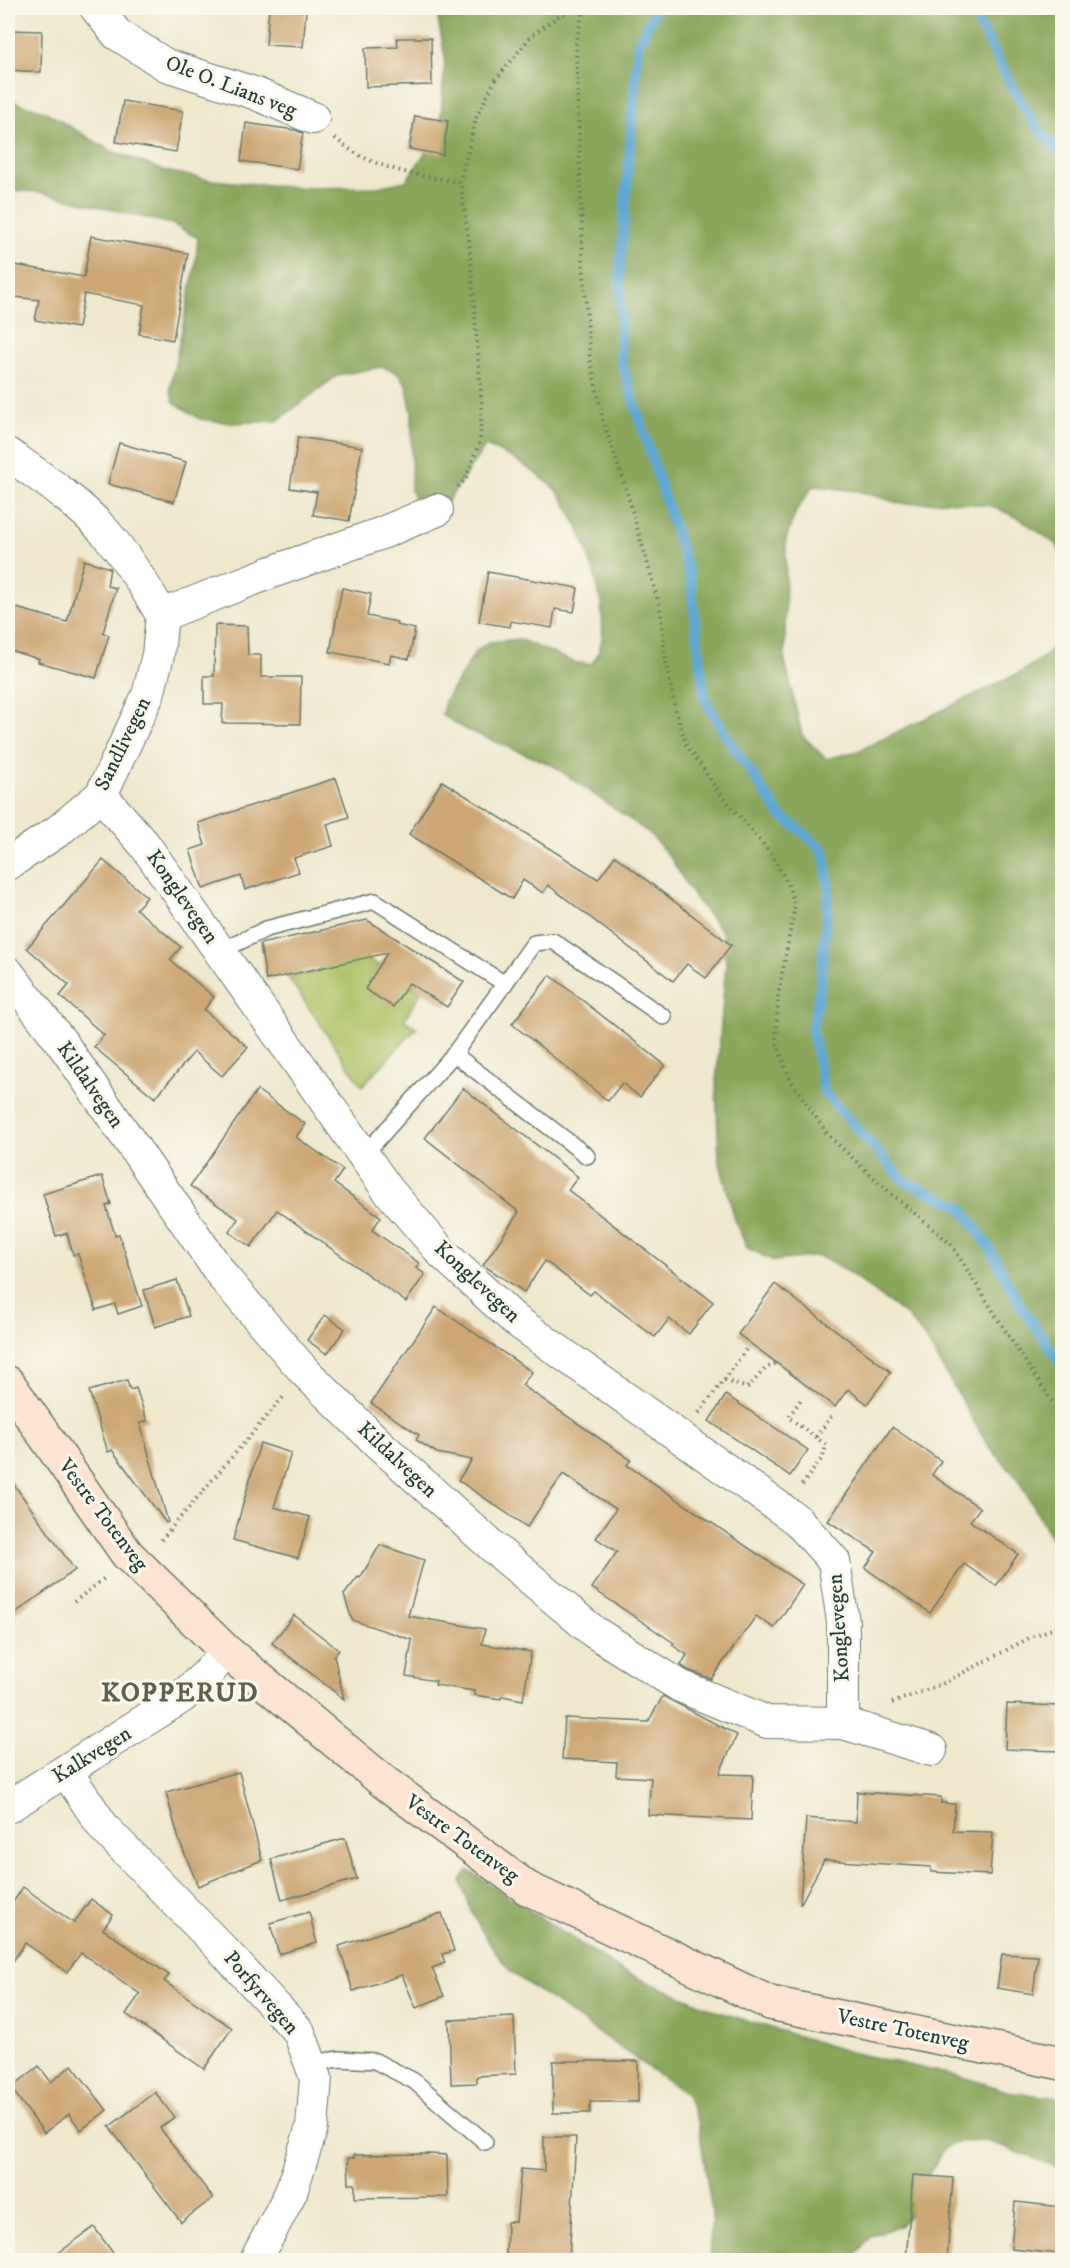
<svg xmlns="http://www.w3.org/2000/svg" width="1070" height="2268" viewBox="0 0 1070 2268" font-family="'IM FELL DW Pica',serif">
	<style>
		.green { fill: #acc064; stroke: #667e4c; stroke-width: 1.5 }
		.forest { fill: #89a65a; stroke: #547247; stroke-width: 1.5 }
		.lines { fill: none; stroke-linecap: round; stroke-linejoin: round }
		.stream { stroke: #5ca8d5; stroke-width: 10 }
		.building { fill: #cda775 }
		.lane-casing { stroke: #68796a; stroke-width: 18 }
		.street-casing { stroke: #68796a; stroke-width: 34 }
		.secondary-casing { stroke: #68796a; stroke-width: 36 }
		.path { stroke: #68796a; stroke-width: 4; stroke-dasharray: 1.5 4.5; stroke-linecap: butt }
		.lane { stroke: #fff; stroke-width: 15 }
		.street { stroke: #fff; stroke-width: 32 }
		.secondary { stroke: #fde4d1; stroke-width: 33 }
		.labels { text-anchor: middle; dominant-baseline: central; stroke-width: 6; stroke-linejoin: round; paint-order: stroke }
		.street-label { font-size: 21px; fill: #1f3d34; stroke: #fbf7ec }
		.district-label { font-size: 27px; font-weight: bold; letter-spacing: 1.5px; fill: #5c624b; stroke: #fbf7ec }
	</style>
	<rect width="100%" height="100%" fill="#fbf7ec"/>
	<filter id="ink" filterUnits="userSpaceOnUse"><feTurbulence type="fractalNoise" baseFrequency=".0167" numOctaves="2"/><feDisplacementMap in="SourceGraphic" scale="12" xChannelSelector="R" yChannelSelector="G"/><feConvolveMatrix kernelMatrix="1 2 1 2 8 2 1 2 1" color-interpolation-filters="sRGB"/></filter>
	<filter id="wash" filterUnits="userSpaceOnUse"><feTurbulence type="fractalNoise" baseFrequency=".008" numOctaves="4" result="noise"/><feDisplacementMap in="SourceGraphic" scale="24" xChannelSelector="R" yChannelSelector="G"/><feGaussianBlur stdDeviation="1.35" result="paint"/><feColorMatrix in="noise" values="0 0 0 0 0 0 0 0 0 0 0 0 0 0 0 0 0 1.4 0 .05"/><feComposite in="paint" operator="in"/></filter>
	<g filter="url(#wash)">
		<rect width="100%" height="100%" fill="#efe8cd"/>
		<polygon class="green" points="360,954 421,992 404,1020 417,1028 362,1086 288,977 316,972 326,963"/>
		<g class="forest">
			<path d="M436,8H1062V557L1057,545L1020,519L992,506L947,501L902,504L858,491L813,486L796,511L786,539L785,661L802,735L826,759L858,751L1021,672L1046,655L1062,634V1557L1017,1478L987,1444L926,1339L906,1315L845,1270L819,1256L774,1261L747,1248L735,1220L719,1160L716,1085L726,964L723,933L694,897L670,857L649,833L552,765L467,730L442,715L445,701L476,651L489,642L519,639L576,663L591,664C593,661 597,657 598,653C614,615 583,528 561,496C548,478 505,452 485,446L444,507L416,504L411,491L412,413L406,384L396,372L382,367L338,375L277,421L231,423L200,419L174,402L170,388L195,267L198,238L172,224L39,192L8,190V100L44,111L109,150L165,171L210,180L302,188L377,187L406,181L440,132L445,57Z"/>
			<path d="M468,1870L622,1971L719,2012L850,2052L970,2079L1013,2093L1062,2098V2169L987,2141L957,2142L944,2149L929,2174L919,2203L900,2226L872,2235L851,2260H709L712,2213L698,2121L685,2093L511,1972C489,1946 470,1915 461,1881Z"/>
		</g>
		<g class="lines">
			<g class="stream">
				<polyline points="656,8 638,45 620,270 621,361 690,577 705,699 726,736 781,816 804,833 824,851 829,890 820,987 812,1029 824,1092 904,1181 960,1206 988,1245 1022,1308 1062,1365"/>
				<path d="M969,8C1001,56 1018,115 1062,154"/>
			</g>
		</g>
		<g id="blocks">
			<g class="building">
				<polygon points="269,8 295,8 294,11 306,11 303,47 266,45"/>
				<polygon points="8,30 42,31 41,72 8,70"/>
				<polygon points="397,38 431,38 432,85 366,87 365,48 398,47"/>
				<polygon points="123,101 183,111 176,152 116,142"/>
				<polygon points="415,116 448,121 443,155 409,149"/>
				<polygon points="246,123 295,130 303,133 297,169 241,161"/>
				<polygon points="91,236 188,253 173,340 139,334 144,305 84,294 78,328 35,320 39,300 8,296 8,264 84,277"/>
				<polygon points="298,437 362,447 349,521 313,515 317,492 290,488"/>
				<polygon points="119,443 186,462 174,502 108,484"/>
				<polygon points="84,560 110,568 107,586 116,588 103,633 109,635 96,678 38,662 39,659 8,650 8,626 13,607 67,622"/>
				<polygon points="488,572 578,588 574,612 555,609 552,628 511,621 510,627 479,622"/>
				<polygon points="342,588 371,594 367,616 397,622 396,625 415,629 409,659 391,655 389,663 330,652"/>
				<polygon points="215,625 247,626 248,655 261,655 261,677 301,677 300,724 222,723 223,704 204,704 204,676 214,676"/>
				<polygon points="336,778 349,817 327,824 333,846 294,858 299,872 245,890 241,876 203,889 190,850 205,845 198,823"/>
				<polygon points="442,781 598,879 615,856 731,945 706,978 687,964 673,981 548,885 543,893 523,880 512,899 409,834"/>
				<polygon points="103,860 147,897 136,909 181,947 170,960 214,997 204,1010 248,1047 222,1076 194,1052 155,1098 94,1047 104,1035 60,996 69,985 27,948"/>
				<polygon points="367,920 464,982 447,1007 409,983 393,1007 365,989 387,953 266,980 260,944"/>
				<polygon points="550,975 665,1065 640,1097 622,1083 608,1101 512,1024"/>
				<polygon points="463,1088 578,1177 568,1190 713,1302 689,1334 669,1319 655,1337 594,1291 590,1295 545,1261 524,1292 483,1265 519,1212 425,1138"/>
				<polygon points="257,1090 305,1124 296,1137 343,1170 334,1183 381,1217 372,1230 419,1263 416,1268 425,1274 406,1302 277,1210 251,1247 229,1232 238,1219 190,1186"/>
				<polygon points="102,1176 111,1204 106,1206 115,1235 119,1234 142,1306 118,1314 115,1304 96,1310 78,1254 73,1255 67,1233 56,1236 43,1194"/>
				<polygon points="177,1280 189,1316 155,1327 144,1290"/>
				<polygon points="775,1284 891,1372 867,1404 848,1389 835,1407 738,1334"/>
				<polygon points="436,1307 532,1372 522,1385 631,1460 627,1465 803,1585 774,1628 756,1616 711,1679 688,1670 681,1665 687,1655 672,1645 674,1643 592,1588 617,1552 596,1538 616,1509 563,1474 527,1527 458,1480 472,1460 437,1453 416,1440 419,1435 371,1403"/>
				<polygon points="325,1315 345,1329 327,1354 307,1340"/>
				<polygon points="127,1380 130,1390 136,1388 147,1421 140,1423 168,1522 166,1523 112,1450 108,1452 89,1391"/>
				<polygon points="726,1395 808,1450 790,1476 709,1421"/>
				<polygon points="892,1427 941,1461 932,1475 980,1508 970,1521 1018,1554 996,1586 964,1564 930,1613 865,1568 876,1552 828,1521"/>
				<polygon points="260,1443 291,1453 274,1507 310,1517 298,1558 233,1540"/>
				<polygon points="8,1476 75,1570 8,1618"/>
				<polygon points="380,1545 424,1560 408,1616 485,1629 482,1644 531,1652 523,1700 502,1696 501,1699 474,1695 474,1691 435,1685 436,1681 406,1676 412,1640 352,1620 344,1595 358,1577 360,1578"/>
				<polygon points="294,1615 339,1650 334,1656 344,1699 272,1643"/>
				<polygon points="663,1696 737,1735 719,1774 753,1775 751,1820 648,1815 651,1778 616,1776 617,1762 562,1759 565,1718 648,1722"/>
				<polygon points="1007,1704 1061,1706 1059,1751 1005,1749"/>
				<polygon points="239,1772 262,1860 198,1886 179,1840 166,1792"/>
				<polygon points="857,1792 941,1797 941,1803 955,1804 953,1831 993,1832 990,1875 931,1872 931,1867 824,1860 800,1905 806,1818 856,1822"/>
				<polygon points="345,1838 357,1879 282,1900 271,1859"/>
				<polygon points="23,1887 74,1923 91,1899 113,1915 103,1929 169,1975 164,1981 232,2028 204,2069 126,2014 140,1994 81,1953 67,1972 25,1943 8,1969 8,1910"/>
				<polygon points="309,1912 317,1943 279,1954 270,1923"/>
				<polygon points="442,1913 454,1951 442,1954 445,1963 432,1968 444,1996 416,2008 402,1975 353,1991 339,1946"/>
				<polygon points="1002,1954 1038,1956 1033,1994 997,1988"/>
				<polygon points="514,2017 516,2074 477,2076 477,2083 451,2084 449,2020"/>
				<polygon points="553,2061 638,2061 638,2102 590,2102 590,2113 553,2113"/>
				<polygon points="72,2065 107,2110 81,2130 69,2114 44,2133 11,2088 39,2066 51,2082"/>
				<polygon points="155,2092 174,2117 160,2128 213,2198 181,2222 109,2127"/>
				<polygon points="544,2137 576,2137 569,2260 506,2260 507,2222 516,2222 521,2169 544,2171"/>
				<polygon points="430,2154 447,2155 448,2197 355,2198 355,2184 349,2184 348,2158 354,2158 354,2155"/>
				<polygon points="913,2175 953,2178 947,2260 906,2260"/>
				<polygon points="1015,2202 1062,2207 1061,2254 1011,2249"/>
				<polygon points="94,2227 118,2260 49,2260"/>
			</g>
		</g>
	</g>
	<g filter="url(#ink)">
		<use href="#blocks" fill-opacity="0" stroke="#68796a" stroke-width="1.5"/>
		<g class="lines">
			<defs>
				<g id="lane">
					<polyline points="221,951 266,929 375,901 505,984"/>
					<polyline points="454,1054 587,1156"/>
					<polyline points="364,1155 454,1054 534,943 553,941 664,1017"/>
					<polyline points="310,2063 340,2059 375,2061 414,2081 485,2142"/>
				</g>
				<g id="street">
					<polyline points="96,8 117,34 166,65 254,93 313,118"/>
					<path d="M8,454C41,477 78,502 105,532C127,557 145,586 162,615"/>
					<polyline points="101,795 144,844 388,1190 443,1254 515,1320 797,1520 834,1561 843,1622 843,1723"/>
					<polyline points="8,864 58,831 101,795 148,695 158,655 162,615 269,573 382,533 437,510"/>
					<polyline points="8,973 62,1043 224,1278 305,1372 379,1444 494,1548 594,1632 680,1686 767,1722 843,1723 931,1750"/>
					<polyline points="66,1771 104,1828 221,1948 299,2032 316,2078 312,2127 291,2192 256,2260"/>
					<polyline points="8,1807 182,1697 208,1673 226,1651"/>
				</g>
				<polyline id="secondary" points="8,1383 127,1554 226,1651 384,1782 527,1888 770,2003 1062,2063"/>
			</defs>
			<use href="#lane" class="lane-casing"/>
			<use href="#street" class="street-casing"/>
			<use href="#secondary" class="secondary-casing"/>
			<g class="path">
				<polyline points="584,8 576,40 583,262 590,358 603,420 626,489 660,607 666,661 675,708 686,744 719,792 772,855 787,882 795,905 778,996 776,1041 790,1079 828,1135 887,1190 951,1244 1015,1346 1062,1416"/>
				<path d="M335,138C370,169 415,175 460,182"/>
				<polyline points="458,487 466,478 480,441 482,406 469,239 460,182 476,118 494,82 532,35 557,17 576,8"/>
				<polyline points="724,1380 747,1348"/>
				<polyline points="699,1413 724,1380 747,1388 766,1368 777,1363"/>
				<polyline points="816,1437 834,1413"/>
				<polyline points="802,1485 823,1457 826,1445 788,1417 803,1397"/>
				<polyline points="161,1540 285,1395"/>
				<polyline points="74,1602 106,1577"/>
				<polyline points="892,1703 944,1683 1031,1637 1062,1625"/>
			</g>
			<use href="#lane" class="lane"/>
			<use href="#street" class="street"/>
			<use href="#secondary" class="secondary"/>
		</g>
	</g>
	<g class="labels">
		<g class="street-label">
			<text transform="translate(231 87) rotate(21)">Ole O. Lians veg</text>
			<text transform="translate(123 744) rotate(-64)">Sandlivegen</text>
			<text transform="translate(182 897) rotate(55)">Konglevegen</text>
			<text transform="translate(90 1085) rotate(55)">Kildalvegen</text>
			<text transform="translate(477 1282) rotate(43)">Konglevegen</text>
			<text transform="translate(397 1460) rotate(43)">Kildalvegen</text>
			<text transform="translate(103 1515) rotate(53)">Vestre Totenveg</text>
			<text transform="translate(839 1628) rotate(-94)">Konglevegen</text>
			<text transform="translate(92 1755) rotate(-32)">Kalkvegen</text>
			<text transform="translate(462 1839) rotate(36)">Vestre Totenveg</text>
			<text transform="translate(261 1993) rotate(49)">Porfyrvegen</text>
			<text transform="translate(903 2030) rotate(12)">Vestre Totenveg</text>
		</g>
		<g class="district-label">
			<text x="180" y="1693">KOPPERUD</text>
		</g>
	</g>
	<rect width="1070" height="2268" fill="none" stroke="#fbf7ec" stroke-width="30"/>
</svg>
